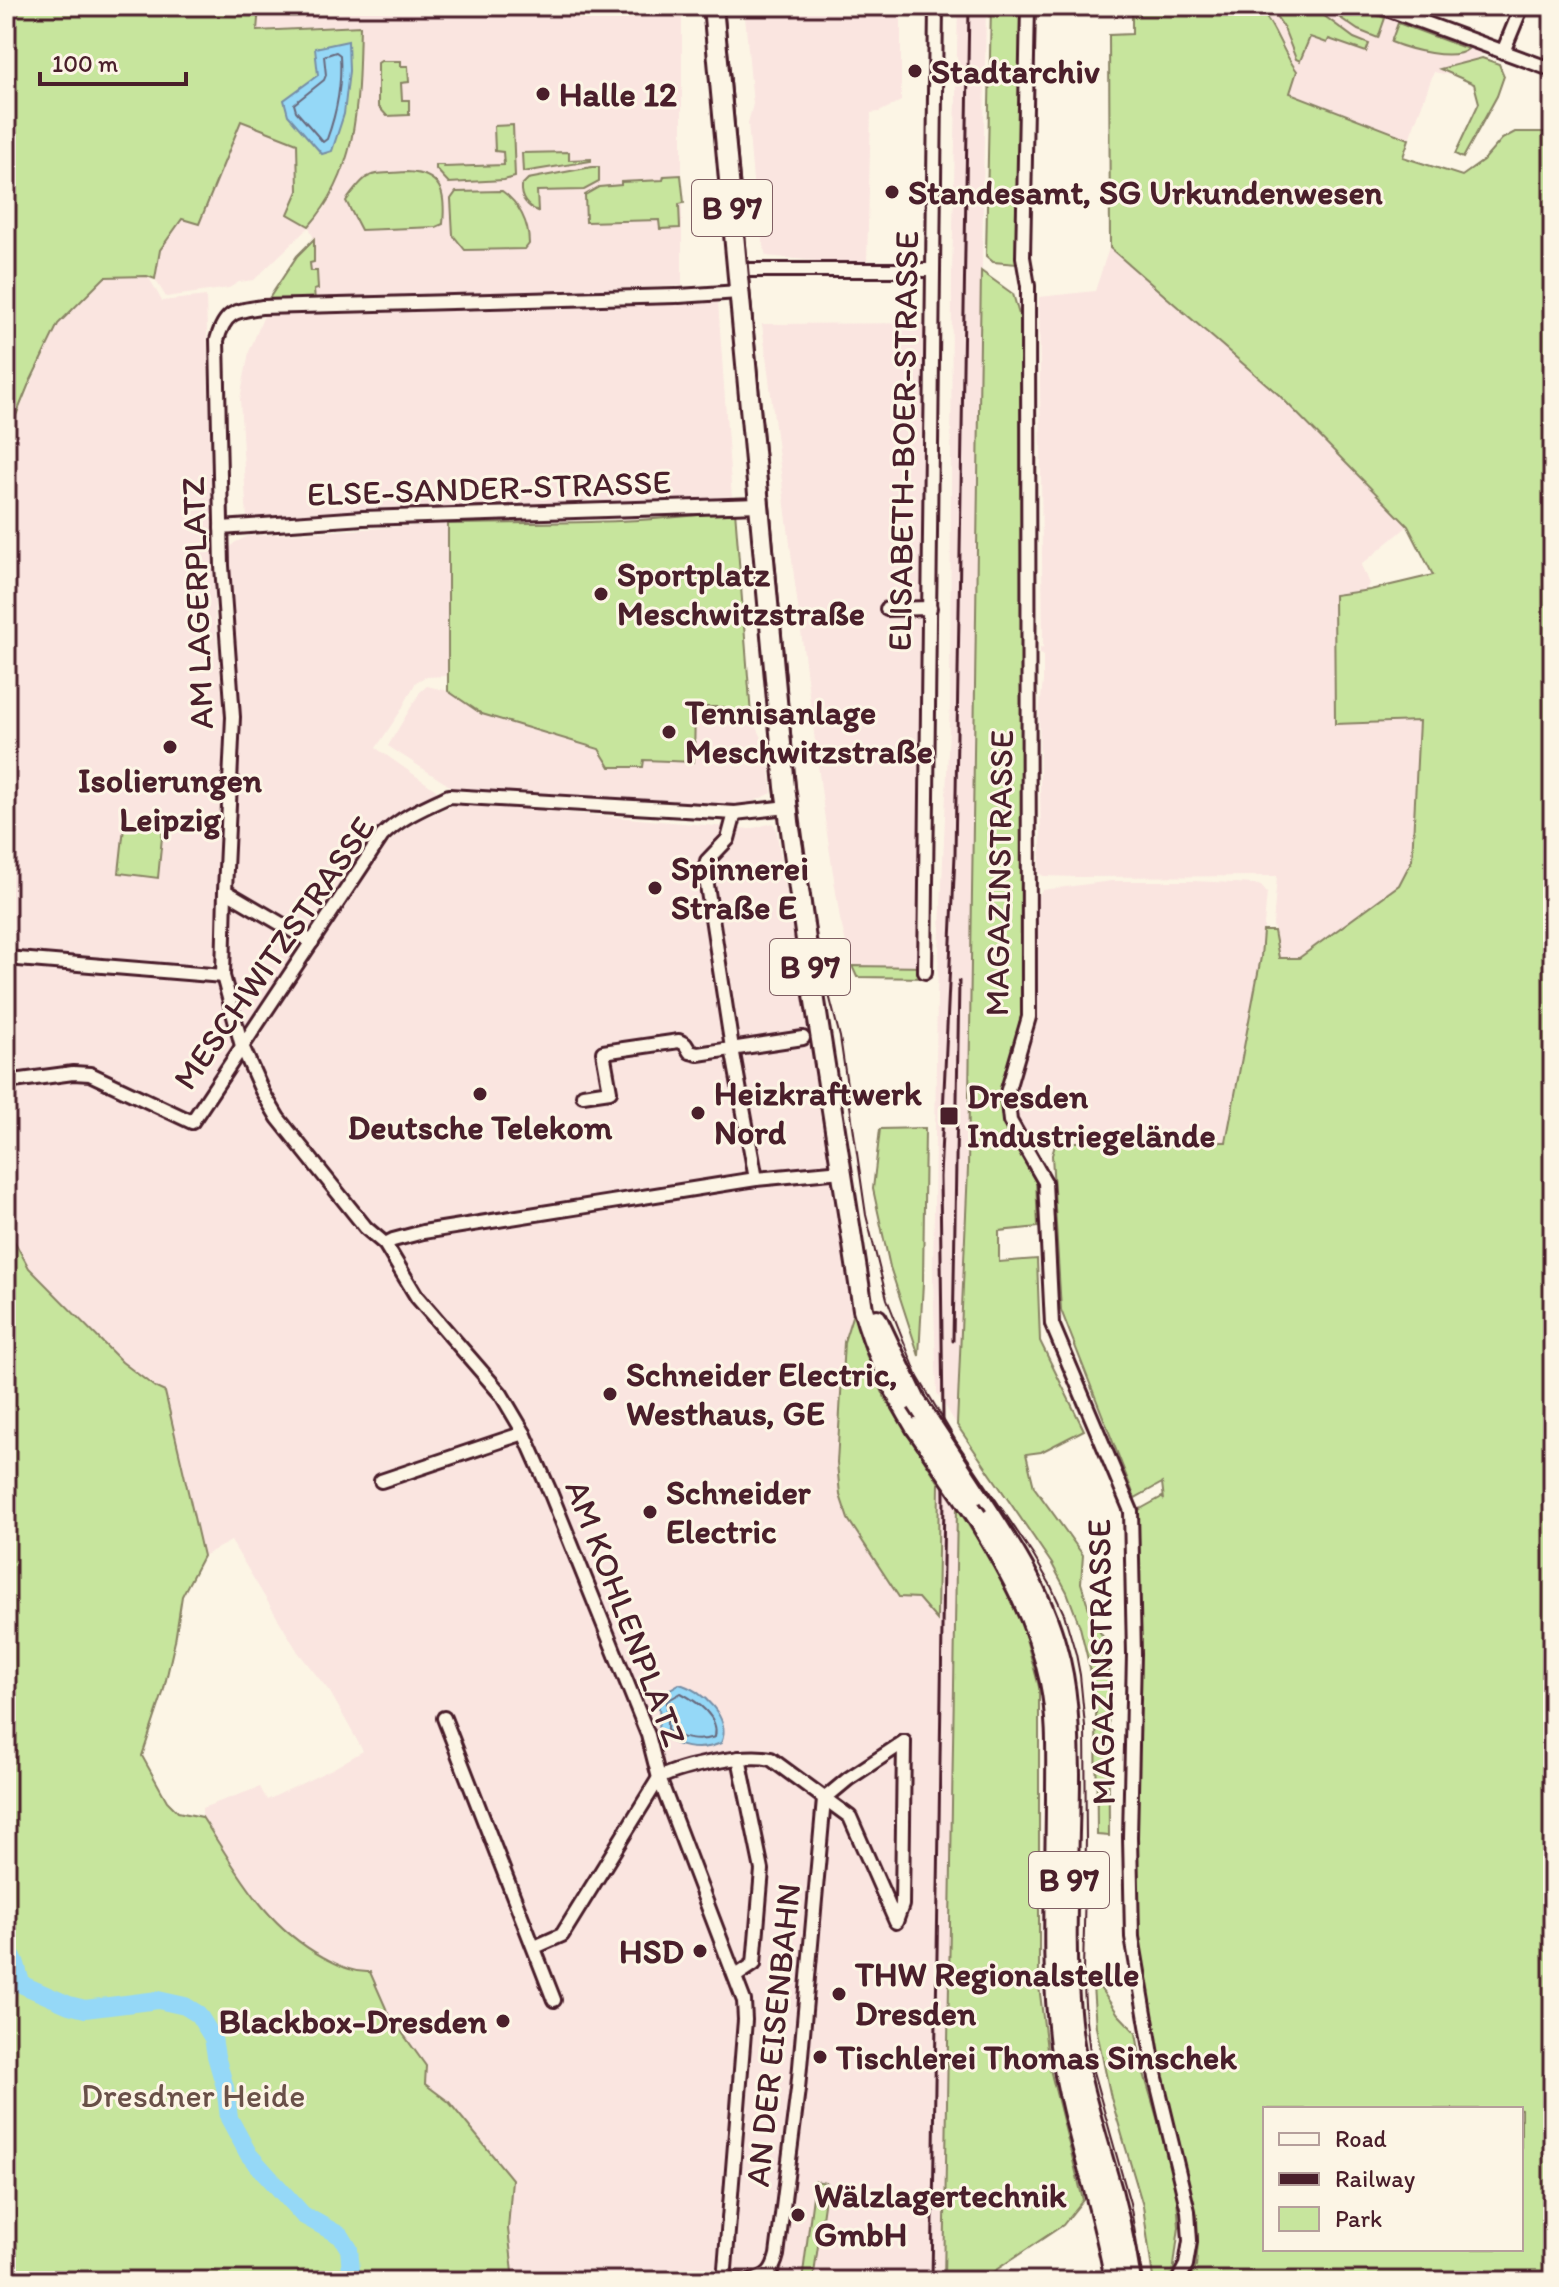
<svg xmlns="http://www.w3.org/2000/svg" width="1559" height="2287" viewBox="0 0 1559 2287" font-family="Itim,sans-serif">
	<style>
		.built { fill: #fae5e0 }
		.green { fill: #c7e59d; stroke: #888264; stroke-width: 2; fill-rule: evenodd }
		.water { fill: #95d8f7; stroke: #778ea5; stroke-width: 2 }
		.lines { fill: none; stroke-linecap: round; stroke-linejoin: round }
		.shore { stroke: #68697d; stroke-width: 2 }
		.river { stroke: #95d8f7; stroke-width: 18 }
		.street-casing { stroke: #4a1f2b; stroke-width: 18 }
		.primary-casing { stroke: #4a1f2b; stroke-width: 24 }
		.street { stroke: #fcf5e5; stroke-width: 12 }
		.primary { stroke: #fcf5e5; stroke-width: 18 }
		.tram { stroke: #4a1f2b; stroke-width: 2 }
		.rail { stroke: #4a1f2b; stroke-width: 3 }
		.primary-bridge-casing { stroke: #4a1f2b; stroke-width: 24; stroke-linecap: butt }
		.primary-bridge { stroke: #fcf5e5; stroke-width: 18 }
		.poi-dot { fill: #4a1f2b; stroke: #fcf5e5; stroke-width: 3 }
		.labels { text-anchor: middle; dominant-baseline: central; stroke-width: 6; stroke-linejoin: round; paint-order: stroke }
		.shield { fill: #fcf5e5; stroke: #7f5f63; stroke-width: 2 }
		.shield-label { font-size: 32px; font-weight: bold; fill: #4a1f2b }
		.poi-label { font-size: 34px; font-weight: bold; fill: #4a1f2b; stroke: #fcf5e5; text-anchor: start }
		.street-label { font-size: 34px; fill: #4a1f2b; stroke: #fcf5e5 }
		.park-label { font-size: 34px; fill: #695048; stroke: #fcf5e5 }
	</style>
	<rect width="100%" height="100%" fill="#fcf5e5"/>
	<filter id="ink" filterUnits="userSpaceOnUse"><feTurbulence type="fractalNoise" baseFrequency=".0125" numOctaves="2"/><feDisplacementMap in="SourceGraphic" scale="16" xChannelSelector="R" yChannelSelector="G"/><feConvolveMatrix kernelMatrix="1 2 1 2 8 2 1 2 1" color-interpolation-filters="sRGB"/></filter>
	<g filter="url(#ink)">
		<g class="built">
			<polygon points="259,6 682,6 682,286 315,300 316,271 311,271 310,262 314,239 309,227 254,280 239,282 229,288 166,297 155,279 160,250 183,219 198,224 241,120 297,143 298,191 288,214 309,226 324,210 341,176 350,149 358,107 256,32"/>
			<polygon points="744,6 901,6 901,101 879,112 871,113 867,262 827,262 766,256 756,215 748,123 753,104"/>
			<polygon points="958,6 986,6 968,1168 957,1425 937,1393 933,1277 937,994 950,706 952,273"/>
			<polygon points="1257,6 1355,6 1483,53 1455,76 1434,72 1409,139 1289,93 1297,71 1275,29"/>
			<polygon points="1109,248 1279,395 1408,526 1361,565 1369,584 1365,591 1335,595 1335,723 1419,720 1412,861 1399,885 1299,958 1279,958 1273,925 1277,876 1077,877 1044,876 1038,873 1041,848 1039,716 1043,681 1043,655 1040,654 1040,648 1043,647 1039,297 1095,291"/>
			<polygon points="148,276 162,301 206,296 215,618 225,725 219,809 217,959 207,970 6,954 6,440 58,324 105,277"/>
			<polygon points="718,301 732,499 503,507 247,521 240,399 249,352 265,313"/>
			<polygon points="933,323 929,967 852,966 840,919 825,820 762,324"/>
			<polygon points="448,524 449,673 447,676 425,677 416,682 400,712 376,748 436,790 435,798 391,824 242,1037 227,975 229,876 234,838 240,709 231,613 229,550 234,543 248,536"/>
			<polygon points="427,686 448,691 482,714 599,749 643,767 644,760 695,707 723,707 733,712 751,715 768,750 772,793 735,810 459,792 388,746 420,692"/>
			<polygon points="459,803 750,829 773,823 776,828 812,1043 853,1313 844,1342 843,1383 918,1598 937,1619 939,1483 957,1507 944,2281 813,2281 827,2183 815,2181 802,2281 514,2281 508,2229 512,2179 449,2102 425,2084 426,2066 388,2013 370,1972 357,1972 339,1965 306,1948 283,1930 253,1897 202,1817 202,1808 260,1787 267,1800 334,1768 363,1751 330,1692 298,1652 231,1541 203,1556 165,1392 156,1388 122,1362 29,1268 6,1226 6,968 220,980 241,1051 386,846 399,833 421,819"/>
			<polygon points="1112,881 1193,881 1254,884 1261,886 1267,893 1261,957 1224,1159 1052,1155 1056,1140 1026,1135 1018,1120 1014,1106 1014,1089 1028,1042 1035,1030 1037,996 1036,898 1042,890"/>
		</g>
		<g class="green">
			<path d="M6,6H259L257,31L360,26C358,98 360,169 309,226L288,214L298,191L297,143L241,121L199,224L182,219L160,250L155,279L147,276L105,277L58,324L28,386L6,440Z"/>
			<polygon points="991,6 1022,6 1017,264 993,262 986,256"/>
			<path d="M1132,6H1257C1276,25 1281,51 1297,71L1290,93L1409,139L1403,157L1462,176L1483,161L1502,139L1515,132H1553V2281H1188L1196,2267L1198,2242L1197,2216L1164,2100L1135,1940V1512L1162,1497L1164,1500L1162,1483L1135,1498L1061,1310L1052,1155L1057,1139L1075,1142H1226L1261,957L1263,931H1274L1279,958H1299L1399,885L1412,860L1419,721L1335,724L1334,595L1370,590L1433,575L1408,526L1279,395L1110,248L1109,35L1132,34ZM1265,2109H1521V2249H1265Z"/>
			<polygon points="1269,6 1311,6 1354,38 1369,44 1366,52 1329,39 1327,43 1310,37 1300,61 1296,59 1283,26"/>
			<polygon points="1323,6 1351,6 1385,18 1378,38 1358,30"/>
			<path d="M1398,23L1468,49C1454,62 1408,49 1391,42Z"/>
			<polygon points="1482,58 1499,64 1504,76 1497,96 1463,158 1455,154 1479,103 1474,84 1440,69"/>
			<polygon points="381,61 401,61 401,66 408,66 409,82 401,83 402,100 409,100 409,115 387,116 378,106 378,63"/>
			<polygon points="513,125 515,177 504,180 449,183 436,169 436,165 443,165 444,167 504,165 503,152 495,151 494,126"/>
			<polygon points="569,152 569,160 591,159 591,161 523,172 522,153"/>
			<path d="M592,167H599V182L584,190L537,191L538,211C527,207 520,198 521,186L528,179Z"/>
			<path d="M406,172C442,173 446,193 443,224L436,227L361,230L346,201C369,169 368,175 406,172Z"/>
			<polygon points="681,175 684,203 679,204 680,228 660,229 659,220 586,222 585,195 599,187 621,185 621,182 663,180 664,176"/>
			<path d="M502,191C519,203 529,223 529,244L525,249L465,250L453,235L451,199L456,192Z"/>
			<polygon points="314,239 314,262 310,263 311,271 317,271 318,289 314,290 315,300 268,300 297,256"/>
			<polygon points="981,271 1013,294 1020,318 1023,1009 1002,1090 1005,1126 1036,1180 1038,1227 999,1231 999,1262 1037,1259 1040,1341 1084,1430 1041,1452 1026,1454 1034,1487 1083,1555 1081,1583 1093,1622 1108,1644 1109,1836 1097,1835 1096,1708 1090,1668 1080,1627 1067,1592 1052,1564 957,1425 968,1168"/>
			<path d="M735,510L751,715L733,712L723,707H695L694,762L644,760L643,767H610L599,749L482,714L448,691V524C543,522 641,525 735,510Z"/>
			<polygon points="130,824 163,827 158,878 119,873 124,827 129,828"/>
			<polygon points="852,966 929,967 929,978 857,977"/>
			<polygon points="925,1128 923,1282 919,1356 890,1267 873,1189 880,1129"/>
			<path d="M6,1226L29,1268L122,1362L156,1388L165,1392L203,1556L182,1596L175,1641L163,1693L142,1756L167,1801L178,1812L202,1817C238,1872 263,1924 323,1957C339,1965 352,1973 370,1972L388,2013L426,2066L425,2084L449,2102L512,2179L508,2229L514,2281H6Z"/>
			<polygon points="853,1313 866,1354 885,1398 939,1483 937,1620 918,1598 899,1597 848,1519 840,1495 837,1463 844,1342"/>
			<polygon points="957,1507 1003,1580 1021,1620 1039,1687 1039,1986 1049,2065 1083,2200 1063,2225 993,2272 995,2281 944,2281"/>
			<polygon points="1098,1985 1118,2014 1136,2033 1141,2063 1176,2183 1179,2227 1173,2274 1164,2278 1153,2278 1143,2206 1111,2098 1096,2027 1093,1986"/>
			<polygon points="815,2181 827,2183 813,2281 802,2281"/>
		</g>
		<g class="water">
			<polygon points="348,41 349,71 344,114 332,151 322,154 288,115 284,100 318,75 315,48"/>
			<path d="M679,1684C701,1689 733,1719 721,1743C701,1752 672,1749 658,1731C658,1720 662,1713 657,1702L658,1696Z"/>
		</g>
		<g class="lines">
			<g class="shore">
				<path d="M336,52L340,55C342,84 337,112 327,139L323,142L296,111L294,104L324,80L326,75L324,56Z"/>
				<path d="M681,1693C696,1701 720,1717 715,1737C700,1742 680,1740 667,1730V1701Z"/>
			</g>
			<path class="river" d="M6,1951C21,1962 15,1973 23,1985L69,2005L85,2009L158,2000L185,2006L198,2014L213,2038L216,2056L225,2087L229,2118L249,2155L303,2215L341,2236L349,2249L352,2281"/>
			<defs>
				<g id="street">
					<polyline points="1028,6 1023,257 1028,286 1029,1017 1007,1093 1010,1121 1045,1182 1052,1324 1131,1511 1134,1654 1130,1837 1132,1937 1156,2078 1188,2211 1190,2241 1186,2265 1178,2281"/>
					<polyline points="1379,6 1553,70"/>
					<polyline points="1503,52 1522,6"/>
					<polyline points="737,270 933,270"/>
					<path d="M676,296L262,307C234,311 225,312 217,340L222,566L233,717L225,891L223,976L242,1046L262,1091L278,1118L366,1228L385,1244L417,1297L501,1394L524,1433L551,1494L648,1735L659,1778L744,2001L745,2020L724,2281"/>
					<polyline points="679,296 739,292"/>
					<polyline points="221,528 363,518 759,505"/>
					<polyline points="887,609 930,608"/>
					<polyline points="735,813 728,839 707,861 705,872 732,1048 756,1179"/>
					<polyline points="225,891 312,942"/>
					<polyline points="6,958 223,976"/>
					<polyline points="925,972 936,6"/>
					<path d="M6,1082L73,1073L90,1074L192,1122L382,836C401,817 425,807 449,796L735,813L787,807"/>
					<polyline points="583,1095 610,1091 603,1052 679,1041 685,1044 690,1052 698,1054 803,1038"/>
					<polyline points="385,1244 393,1240 423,1232 756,1179 842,1171"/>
					<polyline points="381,1481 524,1433"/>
					<polyline points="444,1718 554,2000"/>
					<path d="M659,1778C683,1766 745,1753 771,1759L850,1817L896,1922L902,1905L904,1742"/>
					<polyline points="535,1947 562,1935 659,1778"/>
					<polyline points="736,1976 754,1964 762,1870 739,1758"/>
					<polyline points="724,2277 733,2281 742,2281"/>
					<path d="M751,2281C768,2277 773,2271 777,2255L798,2089L824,1799L848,1779L904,1742"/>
				</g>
				<g id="primary">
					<path d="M713,6L785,787L810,969L863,1309C875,1352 893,1390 916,1428"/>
					<polyline points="877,1319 917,1403"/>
					<path d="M977,1494C1009,1542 1042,1592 1057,1649C1069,1690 1069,1732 1070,1774C1070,1857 1062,1940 1071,2022C1076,2071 1091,2117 1104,2163C1116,2202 1125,2241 1131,2281"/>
					<path d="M977,1517C1009,1571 1037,1619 1050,1682C1058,1720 1056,1759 1056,1797C1056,1879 1050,1963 1060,2045C1071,2125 1102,2201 1115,2281"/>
				</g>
			</defs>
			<use href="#street" class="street-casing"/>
			<use href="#primary" class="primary-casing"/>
			<use href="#street" class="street"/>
			<use href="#primary" class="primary"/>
			<polyline class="tram" points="724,6 799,821 820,960 840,1037 866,1215 887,1299 918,1377 956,1441 1033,1555 1050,1584 1064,1614 1076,1654 1080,1675 1085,1726 1086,1839 1083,1971 1086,2020 1092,2068 1130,2203 1143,2281"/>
			<g class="rail">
				<polyline points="953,1341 959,981"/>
				<polyline points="932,2281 944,1498 940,1177 955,855 969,6"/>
			</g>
			<defs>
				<g id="primary-bridge">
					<polyline points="917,1403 977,1494"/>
					<polyline points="916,1428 977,1517"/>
				</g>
			</defs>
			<use href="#primary-bridge" class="primary-bridge-casing"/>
			<use href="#primary-bridge" class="primary-bridge"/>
		</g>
	</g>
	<g class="poi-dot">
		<circle cx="915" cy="71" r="8"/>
		<circle cx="543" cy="94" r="8"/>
		<circle cx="892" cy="192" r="8"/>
		<circle cx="601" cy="594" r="8"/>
		<circle cx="669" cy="732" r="8"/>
		<circle cx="170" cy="747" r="8"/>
		<circle cx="655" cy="888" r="8"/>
		<circle cx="480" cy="1094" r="8"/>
		<circle cx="698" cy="1113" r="8"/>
		<rect x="939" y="1106" width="20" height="20" rx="4"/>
		<circle cx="610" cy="1394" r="8"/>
		<circle cx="650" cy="1512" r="8"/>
		<circle cx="700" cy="1951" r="8"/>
		<circle cx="839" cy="1994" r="8"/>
		<circle cx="503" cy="2021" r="8"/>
		<circle cx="820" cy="2057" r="8"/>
		<circle cx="798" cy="2215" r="8"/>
	</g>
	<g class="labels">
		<g class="shield">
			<rect x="692" y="180" width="80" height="56" rx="6"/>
			<rect x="770" y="939" width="80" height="56" rx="6"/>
			<rect x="1029" y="1852" width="80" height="56" rx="6"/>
		</g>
		<g class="shield-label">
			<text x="732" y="208">B 97</text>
			<text x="810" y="967">B 97</text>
			<text x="1069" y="1880">B 97</text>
		</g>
		<g class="poi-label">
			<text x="931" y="71">Stadtarchiv</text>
			<text x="559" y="94">Halle 12</text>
			<text x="908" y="192">Standesamt, SG Urkundenwesen</text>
			<text x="617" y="574">Sportplatz<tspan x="617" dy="39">Meschwitzstraße</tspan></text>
			<text x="685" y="712">Tennisanlage<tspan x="685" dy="39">Meschwitzstraße</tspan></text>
			<text x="170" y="780" text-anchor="middle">Isolierungen<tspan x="170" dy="39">Leipzig</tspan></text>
			<text x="671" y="868">Spinnerei<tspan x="671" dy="39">Straße E</tspan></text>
			<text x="714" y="1093">Heizkraftwerk<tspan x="714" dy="39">Nord</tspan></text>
			<text x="967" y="1096">Dresden<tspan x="967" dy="39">Industriegelände</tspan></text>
			<text x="480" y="1127" text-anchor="middle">Deutsche Telekom</text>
			<text x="626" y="1374">Schneider Electric,<tspan x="626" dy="39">Westhaus, GE</tspan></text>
			<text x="666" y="1492">Schneider<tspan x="666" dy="39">Electric</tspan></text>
			<text x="684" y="1951" text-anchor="end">HSD</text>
			<text x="855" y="1974">THW Regionalstelle<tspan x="855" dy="39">Dresden</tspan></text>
			<text x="487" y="2021" text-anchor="end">Blackbox-Dresden</text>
			<text x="836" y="2057">Tischlerei Thomas Sinschek</text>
			<text x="814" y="2195">Wälzlagertechnik<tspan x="814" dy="39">GmbH</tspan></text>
		</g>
		<g class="street-label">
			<text transform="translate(903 441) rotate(-89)">ELISABETH-BOER-STRASSE</text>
			<text transform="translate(489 488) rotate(-2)">ELSE-SANDER-STRASSE</text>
			<text transform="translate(197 603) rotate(-92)">AM LAGERPLATZ</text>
			<text transform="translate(999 873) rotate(-89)">MAGAZINSTRASSE</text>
			<text transform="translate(274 953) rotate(-55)">MESCHWITZSTRASSE</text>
			<text transform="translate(626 1613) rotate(69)">AM KOHLENPLATZ</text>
			<text transform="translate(1101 1662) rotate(-91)">MAGAZINSTRASSE</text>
			<text transform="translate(773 2035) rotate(-84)">AN DER EISENBAHN</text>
		</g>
		<g class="park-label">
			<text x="193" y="2095">Dresdner Heide</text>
		</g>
	</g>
	<rect width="1559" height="2287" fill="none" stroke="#fcf5e5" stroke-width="32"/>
	<rect x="16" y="16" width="1527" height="2255" fill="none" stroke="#4a1f2b" stroke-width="3" filter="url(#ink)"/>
	<rect x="1263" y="2107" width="260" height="144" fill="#fcf5e5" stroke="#b59f9b" stroke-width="2"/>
	<rect x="1279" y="2133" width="40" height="12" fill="#fcf5e5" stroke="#b59f9b" stroke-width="2"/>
	<text x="1335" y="2147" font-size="24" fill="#4a1f2b">Road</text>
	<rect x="1279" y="2173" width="40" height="12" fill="#4a1f2b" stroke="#b59f9b" stroke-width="2"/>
	<text x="1335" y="2187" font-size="24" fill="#4a1f2b">Railway</text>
	<rect x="1279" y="2207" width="40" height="24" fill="#c7e59d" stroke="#b59f9b" stroke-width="2"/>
	<text x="1335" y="2227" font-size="24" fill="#4a1f2b">Park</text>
	<path d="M40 72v12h146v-12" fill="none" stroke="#4a1f2b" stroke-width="4"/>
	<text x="52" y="72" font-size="24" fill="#4a1f2b" stroke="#fcf5e5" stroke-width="6" paint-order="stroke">100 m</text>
</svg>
